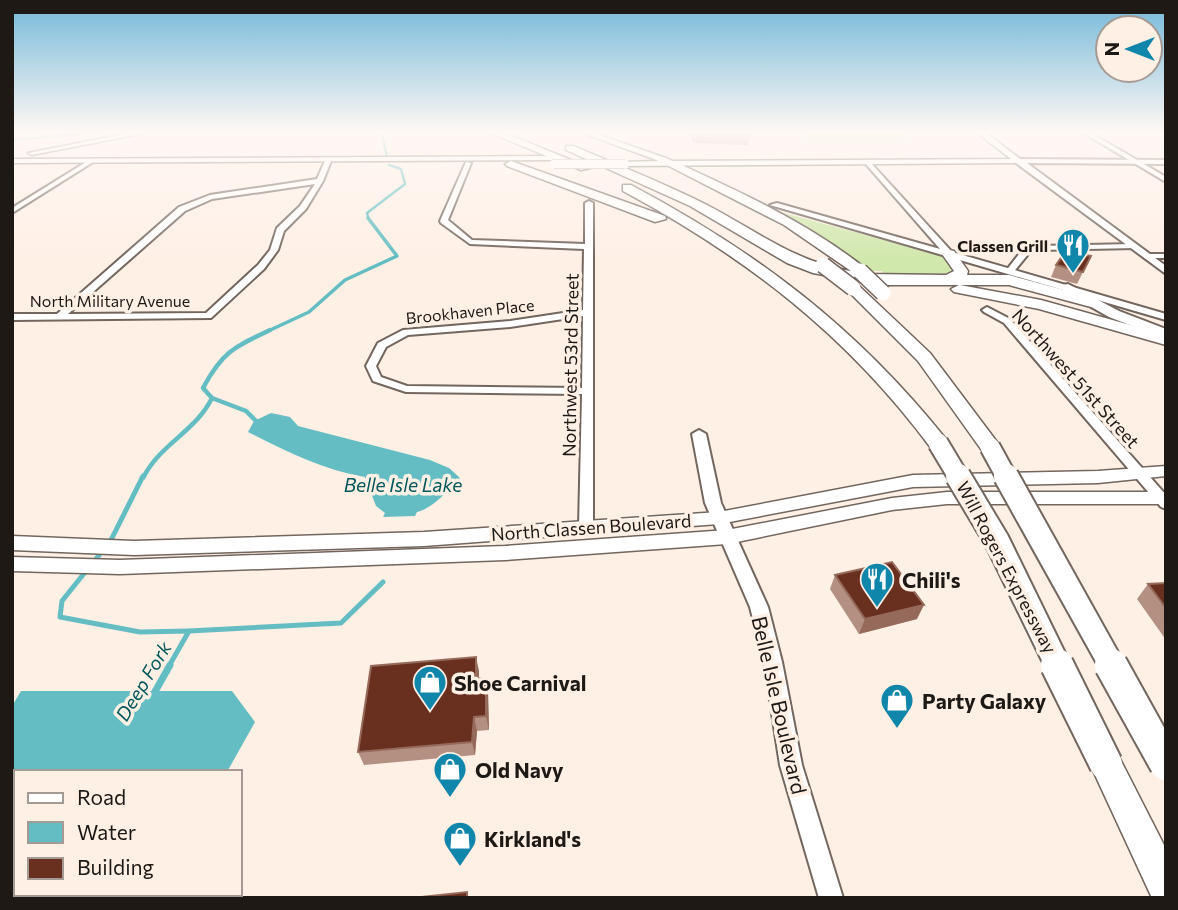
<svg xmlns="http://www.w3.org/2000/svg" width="1178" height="910" viewBox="0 0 1178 910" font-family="Commissioner,sans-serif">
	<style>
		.green { fill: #d1e8ad }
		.water { fill: #64bdc3 }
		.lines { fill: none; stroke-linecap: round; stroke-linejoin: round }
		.stream-far4 { stroke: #64bdc3; stroke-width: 2.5 }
		.stream-far3 { stroke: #64bdc3; stroke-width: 3.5 }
		.stream-far2 { stroke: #64bdc3; stroke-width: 4.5 }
		.stream-far1 { stroke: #64bdc3; stroke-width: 5 }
		.stream { stroke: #64bdc3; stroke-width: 7 }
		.minor-casing { stroke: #73665e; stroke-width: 4 }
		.tertiary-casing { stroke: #73665e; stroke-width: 4 }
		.secondary-casing { stroke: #73665e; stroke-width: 3 }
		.trunk-casing { stroke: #73665e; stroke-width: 4 }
		.motorway-casing { stroke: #73665e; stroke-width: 3 }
		.minor { fill: #fff; fill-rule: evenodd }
		.tertiary { fill: #fff; fill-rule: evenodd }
		.secondary { fill: #fff; fill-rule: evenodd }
		.trunk { fill: #fff; fill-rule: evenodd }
		.motorway { fill: #fff; fill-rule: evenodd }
		.secondary-bridge-casing { stroke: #73665e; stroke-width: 10; stroke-linecap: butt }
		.motorway-bridge-far3-casing { stroke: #73665e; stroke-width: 18; stroke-linecap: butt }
		.motorway-bridge-far2-casing { stroke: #73665e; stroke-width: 23; stroke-linecap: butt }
		.motorway-bridge-far1-casing { stroke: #73665e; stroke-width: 28; stroke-linecap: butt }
		.motorway-bridge-casing { stroke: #73665e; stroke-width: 36; stroke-linecap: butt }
		.secondary-bridge { stroke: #fff; stroke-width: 9 }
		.motorway-bridge-far3 { stroke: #fff; stroke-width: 15 }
		.motorway-bridge-far2 { stroke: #fff; stroke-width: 19 }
		.motorway-bridge-far1 { stroke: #fff; stroke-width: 24 }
		.motorway-bridge { stroke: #fff; stroke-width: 32 }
		.wall { fill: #b49083 }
		.shaded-wall { fill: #966a5b }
		.building { fill: #693020; stroke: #966a5b; stroke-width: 2 }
		.labels { text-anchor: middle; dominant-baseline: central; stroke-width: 7; stroke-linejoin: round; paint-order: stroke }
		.far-poi-label { font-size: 16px; font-weight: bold; fill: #1f1916; stroke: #fff0e6; text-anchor: end }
		.far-street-label { font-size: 16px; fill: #1f1916; stroke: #fff0e6 }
		.street-label { font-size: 18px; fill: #1f1916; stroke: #fff0e6 }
		.water-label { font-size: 19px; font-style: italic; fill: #03575b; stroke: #fff0e6 }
		.near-poi-label { font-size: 21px; font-weight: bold; fill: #1f1916; stroke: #fff0e6; text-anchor: start }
		.near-street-label { font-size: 21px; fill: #1f1916; stroke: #fff0e6 }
	</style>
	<rect width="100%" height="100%" fill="#fff0e6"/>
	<g class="green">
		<path d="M801,132H938L905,135L910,140C878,146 845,143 814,143L807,141Z"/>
		<polygon points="773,210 936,254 945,258 955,271 951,276 886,277 882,271 866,271"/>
	</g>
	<g class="water">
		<path d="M271,413L290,417L298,426L430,460L449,468L460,478L458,485C442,493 434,508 417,512L415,516L383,517L385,513L376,506L365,477C323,470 286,451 248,432L254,421Z"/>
		<polygon points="21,691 232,691 255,722 227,772 16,772 16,894 157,894 155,898 12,898 12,706"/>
	</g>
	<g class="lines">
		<g class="stream-far4">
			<polyline points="387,132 382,136 387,156"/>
			<polyline points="12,140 99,132"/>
			<polyline points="369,220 367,213 405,184 401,169 389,165"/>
		</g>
		<polyline class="stream-far3" points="266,332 309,312 345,280 397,256 368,218"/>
		<g class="stream-far2">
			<polyline points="212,398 246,411 257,422"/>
			<path d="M143,478C160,444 196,431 212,398L203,388C222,352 234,347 270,330"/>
		</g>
		<g class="stream-far1">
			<polyline points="110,542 143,476"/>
			<polyline points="92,564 104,549"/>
			<polyline points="86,571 62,601 60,617 140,632 189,631 169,666"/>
			<polyline points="189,631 341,623 383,582"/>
		</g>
		<polyline class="stream" points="152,697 170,665"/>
		<defs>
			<g id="minor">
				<polygon points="1082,132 1089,132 1166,177 1166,182"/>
				<polygon points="91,159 93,160 93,162 12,213 12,208"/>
				<path d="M328,159L331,161L323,181L306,209L284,231L278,250L264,269L211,318L12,320V314H57L179,207L210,195L317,179L325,161ZM315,184L300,206L277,228L270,250L258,265L206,313L68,314L185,211L212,199Z"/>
				<polygon points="865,161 869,161 952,252 952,256 946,256 770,205 777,203 940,249 865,163"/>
				<path d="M466,162L471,163L448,220L472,240L585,244V203L589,201L593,203V527L591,531H581L579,527L582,394L406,392L373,381L366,366L378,343L403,330L510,321L583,310L584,249L470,244L441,223L440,221ZM583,316L582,388L407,386L381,377L376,366L386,347L408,335L510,327Z"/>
				<polygon points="1133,244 1137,246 1136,248 1038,250 1029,253 1012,274 1005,272 1023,249 1038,246"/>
				<polygon points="1144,254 1166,254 1166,258 1147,258 1143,256"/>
				<polygon points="987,307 1010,319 1166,495 1166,509 1161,507 1004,323 984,312 982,310"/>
			</g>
			<g id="tertiary">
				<polygon points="1016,159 1166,160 1166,164 1027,163 1166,266 1166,274 1016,163"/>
				<polygon points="946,252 952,252 1166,314 1166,320 946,256"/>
				<polygon points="699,430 706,434 721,503 768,607 782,662 802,765 843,898 819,898 780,765 764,662 750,607 705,503 692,434"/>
			</g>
			<g id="secondary">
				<polygon points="134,132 150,132 32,155 28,153"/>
				<polygon points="580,132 591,132 663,157 661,161 1011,159 976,132 985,132 1023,161 1019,163 625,166 622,166 622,162 659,161"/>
				<polygon points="555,156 552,160 12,163 12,159"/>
				<polygon points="1166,466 1166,476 1098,483 913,487 719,524 424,546 134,555 12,550 12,536 134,541 424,532 719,512 913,475 1098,471"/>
				<polygon points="947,492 1166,492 1166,504 947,504 892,510 727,544 505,560 120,574 12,571 12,557 120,560 505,546 727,530 892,498"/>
			</g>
			<polygon id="trunk" points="1068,284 1119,311 1166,329 1166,339 1109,317 1063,291 1063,285"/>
			<g id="motorway">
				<polygon points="488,132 502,132 591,168 581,170"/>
				<path d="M566,146H574C615,164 656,180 697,200C751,226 790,261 851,271L784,225L655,159L664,157C734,189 804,220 865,268L866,274L946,275L954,271L942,254L949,250L954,251L968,271L967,275H1009L1097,299L1099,302L1091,307L1009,285H960L1041,300L1166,335V345L1039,309L954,292L951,289L959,285H876L813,273L787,263L690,206L566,150Z"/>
				<polygon points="511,161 665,216 666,219 655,222 507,166 505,164"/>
				<path d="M623,185H631C757,252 856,327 945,438L948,443L945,448H931C846,334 747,258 623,191Z"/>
				<polygon points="853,283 858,285 930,353 997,442 1000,447 997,452 983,452 918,361 845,288"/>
				<polygon points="1106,748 1117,753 1166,849 1166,898 1152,898 1090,764 1095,753"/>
			</g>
		</defs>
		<use href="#minor" class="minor-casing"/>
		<use href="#tertiary" class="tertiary-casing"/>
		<use href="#secondary" class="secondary-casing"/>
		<use href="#trunk" class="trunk-casing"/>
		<use href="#motorway" class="motorway-casing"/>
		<use href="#minor" class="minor"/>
		<use href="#tertiary" class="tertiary"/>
		<use href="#secondary" class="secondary"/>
		<use href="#trunk" class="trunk"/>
		<use href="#motorway" class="motorway"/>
		<defs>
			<polyline id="secondary-bridge" points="554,164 625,164"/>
			<g id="motorway-bridge-far3">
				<polyline points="823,265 853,288"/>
				<polyline points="860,271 883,293"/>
			</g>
			<g id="motorway-bridge-far2">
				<polyline points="938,443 959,478"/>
				<polyline points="990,447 1007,478"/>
			</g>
			<g id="motorway-bridge-far1">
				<polyline points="958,476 997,541 1058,666"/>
				<polyline points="1006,476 1112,666"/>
			</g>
			<g id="motorway-bridge">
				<polyline points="1057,665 1106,764"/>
				<polyline points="1111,665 1166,764"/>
			</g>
		</defs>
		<use href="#secondary-bridge" class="secondary-bridge-casing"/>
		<use href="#motorway-bridge-far3" class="motorway-bridge-far3-casing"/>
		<use href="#motorway-bridge-far2" class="motorway-bridge-far2-casing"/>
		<use href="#motorway-bridge-far1" class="motorway-bridge-far1-casing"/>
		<use href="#motorway-bridge" class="motorway-bridge-casing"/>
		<use href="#secondary-bridge" class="secondary-bridge"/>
		<use href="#motorway-bridge-far3" class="motorway-bridge-far3"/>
		<use href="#motorway-bridge-far2" class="motorway-bridge-far2"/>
		<use href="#motorway-bridge-far1" class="motorway-bridge-far1"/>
		<use href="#motorway-bridge" class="motorway-bridge"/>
	</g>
	<g class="wall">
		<polygon points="689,132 754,132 753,138 749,138 748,145 693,143"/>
		<polygon points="1091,256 1077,284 1051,277 1056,265"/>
		<polygon points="835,575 917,619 859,634 830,589"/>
		<polygon points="1166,583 1166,640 1137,599 1148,584"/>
		<polygon points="479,671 479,679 486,678 488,692 489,730 477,731 475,755 364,765 358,752"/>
	</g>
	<g class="shaded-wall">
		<polygon points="924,605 917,619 859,634 865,619"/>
		<polygon points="476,657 479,671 478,693 476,679"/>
		<polygon points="486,678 488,692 489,730 486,716"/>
		<polygon points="474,717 477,731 475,755 472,742"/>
	</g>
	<g class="building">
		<polygon points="693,132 748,132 749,135 694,133"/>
		<polygon points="1081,254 1091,256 1083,272 1056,265 1063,255 1077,260"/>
		<polygon points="892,562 924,605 865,619 835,575"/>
		<polygon points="1166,583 1166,608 1148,584"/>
		<polygon points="476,657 476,679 486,678 486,716 474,717 472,742 358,752 371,666"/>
		<polygon points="467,892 467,898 412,898"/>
	</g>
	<linearGradient id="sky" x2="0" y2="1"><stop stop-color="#73b8d9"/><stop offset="0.51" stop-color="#fff8f4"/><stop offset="1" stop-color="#fff8f4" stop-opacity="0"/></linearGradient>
	<rect width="1178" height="259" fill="url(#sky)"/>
	<defs>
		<symbol id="restaurant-pin" viewBox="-11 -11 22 30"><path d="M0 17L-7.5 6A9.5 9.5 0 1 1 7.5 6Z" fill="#1186ab" stroke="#fff0e6"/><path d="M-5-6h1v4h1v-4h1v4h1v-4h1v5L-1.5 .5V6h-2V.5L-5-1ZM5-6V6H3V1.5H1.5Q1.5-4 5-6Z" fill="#fff"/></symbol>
		<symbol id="shop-pin" viewBox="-11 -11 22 30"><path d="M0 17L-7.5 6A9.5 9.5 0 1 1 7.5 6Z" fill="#1186ab" stroke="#fff0e6"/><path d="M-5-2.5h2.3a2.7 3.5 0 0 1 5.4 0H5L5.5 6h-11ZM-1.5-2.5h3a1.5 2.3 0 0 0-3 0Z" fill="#fff"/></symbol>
	</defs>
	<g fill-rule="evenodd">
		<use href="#restaurant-pin" x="1054" y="226" width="38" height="52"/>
		<use href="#restaurant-pin" x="858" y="560" width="38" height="52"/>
		<use href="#shop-pin" x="411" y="663" width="38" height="52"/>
		<use href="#shop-pin" x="878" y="681" width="38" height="52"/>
		<use href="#shop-pin" x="431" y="750" width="38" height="52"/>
		<use href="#shop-pin" x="441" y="819" width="38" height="52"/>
	</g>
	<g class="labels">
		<g class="far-poi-label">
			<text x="1048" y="245">Classen Grill</text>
		</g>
		<g class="far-street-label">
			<text x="110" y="300">North Military Avenue</text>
			<text transform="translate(470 311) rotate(-6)">Brookhaven Place</text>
		</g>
		<g class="street-label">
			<text transform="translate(570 365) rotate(-89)">Northwest 53rd Street</text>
			<text transform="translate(1076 378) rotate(48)">Northwest 51st Street</text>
			<text transform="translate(591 527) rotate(-4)">North Classen Boulevard</text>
			<text transform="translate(1007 567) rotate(62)">Will Rogers Expressway</text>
		</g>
		<g class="water-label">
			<text x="403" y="484">Belle Isle Lake</text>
			<text transform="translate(143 681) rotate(-59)">Deep Fork</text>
		</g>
		<g class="near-poi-label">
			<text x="902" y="579">Chili's</text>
			<text x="454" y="682">Shoe Carnival</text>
			<text x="922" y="700">Party Galaxy</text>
			<text x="475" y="769">Old Navy</text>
			<text x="484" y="838">Kirkland's</text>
		</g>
		<g class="near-street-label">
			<text transform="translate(780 705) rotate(77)">Belle Isle Boulevard</text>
		</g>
	</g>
	<rect width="1178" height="910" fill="none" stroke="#1f1916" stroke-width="28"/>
	<rect x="14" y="770" width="228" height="126" fill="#fff0e6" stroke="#a59a93" stroke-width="2"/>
	<rect x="28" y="793" width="35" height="10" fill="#ffffff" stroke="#a59a93" stroke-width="2"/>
	<text x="77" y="805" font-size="21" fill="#1f1916">Road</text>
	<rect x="28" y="822" width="35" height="21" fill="#64bdc3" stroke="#a59a93" stroke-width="2"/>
	<text x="77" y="840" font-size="21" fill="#1f1916">Water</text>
	<rect x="28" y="858" width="35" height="21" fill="#693020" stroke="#a59a93" stroke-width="2"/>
	<text x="77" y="875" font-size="21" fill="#1f1916">Building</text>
	<g transform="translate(1129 49) rotate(270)"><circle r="33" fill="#fff0e6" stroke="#a59a93" stroke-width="2"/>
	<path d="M0-5L12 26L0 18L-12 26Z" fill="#1186ab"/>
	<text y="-10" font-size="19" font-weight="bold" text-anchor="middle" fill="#1f1916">N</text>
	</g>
</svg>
